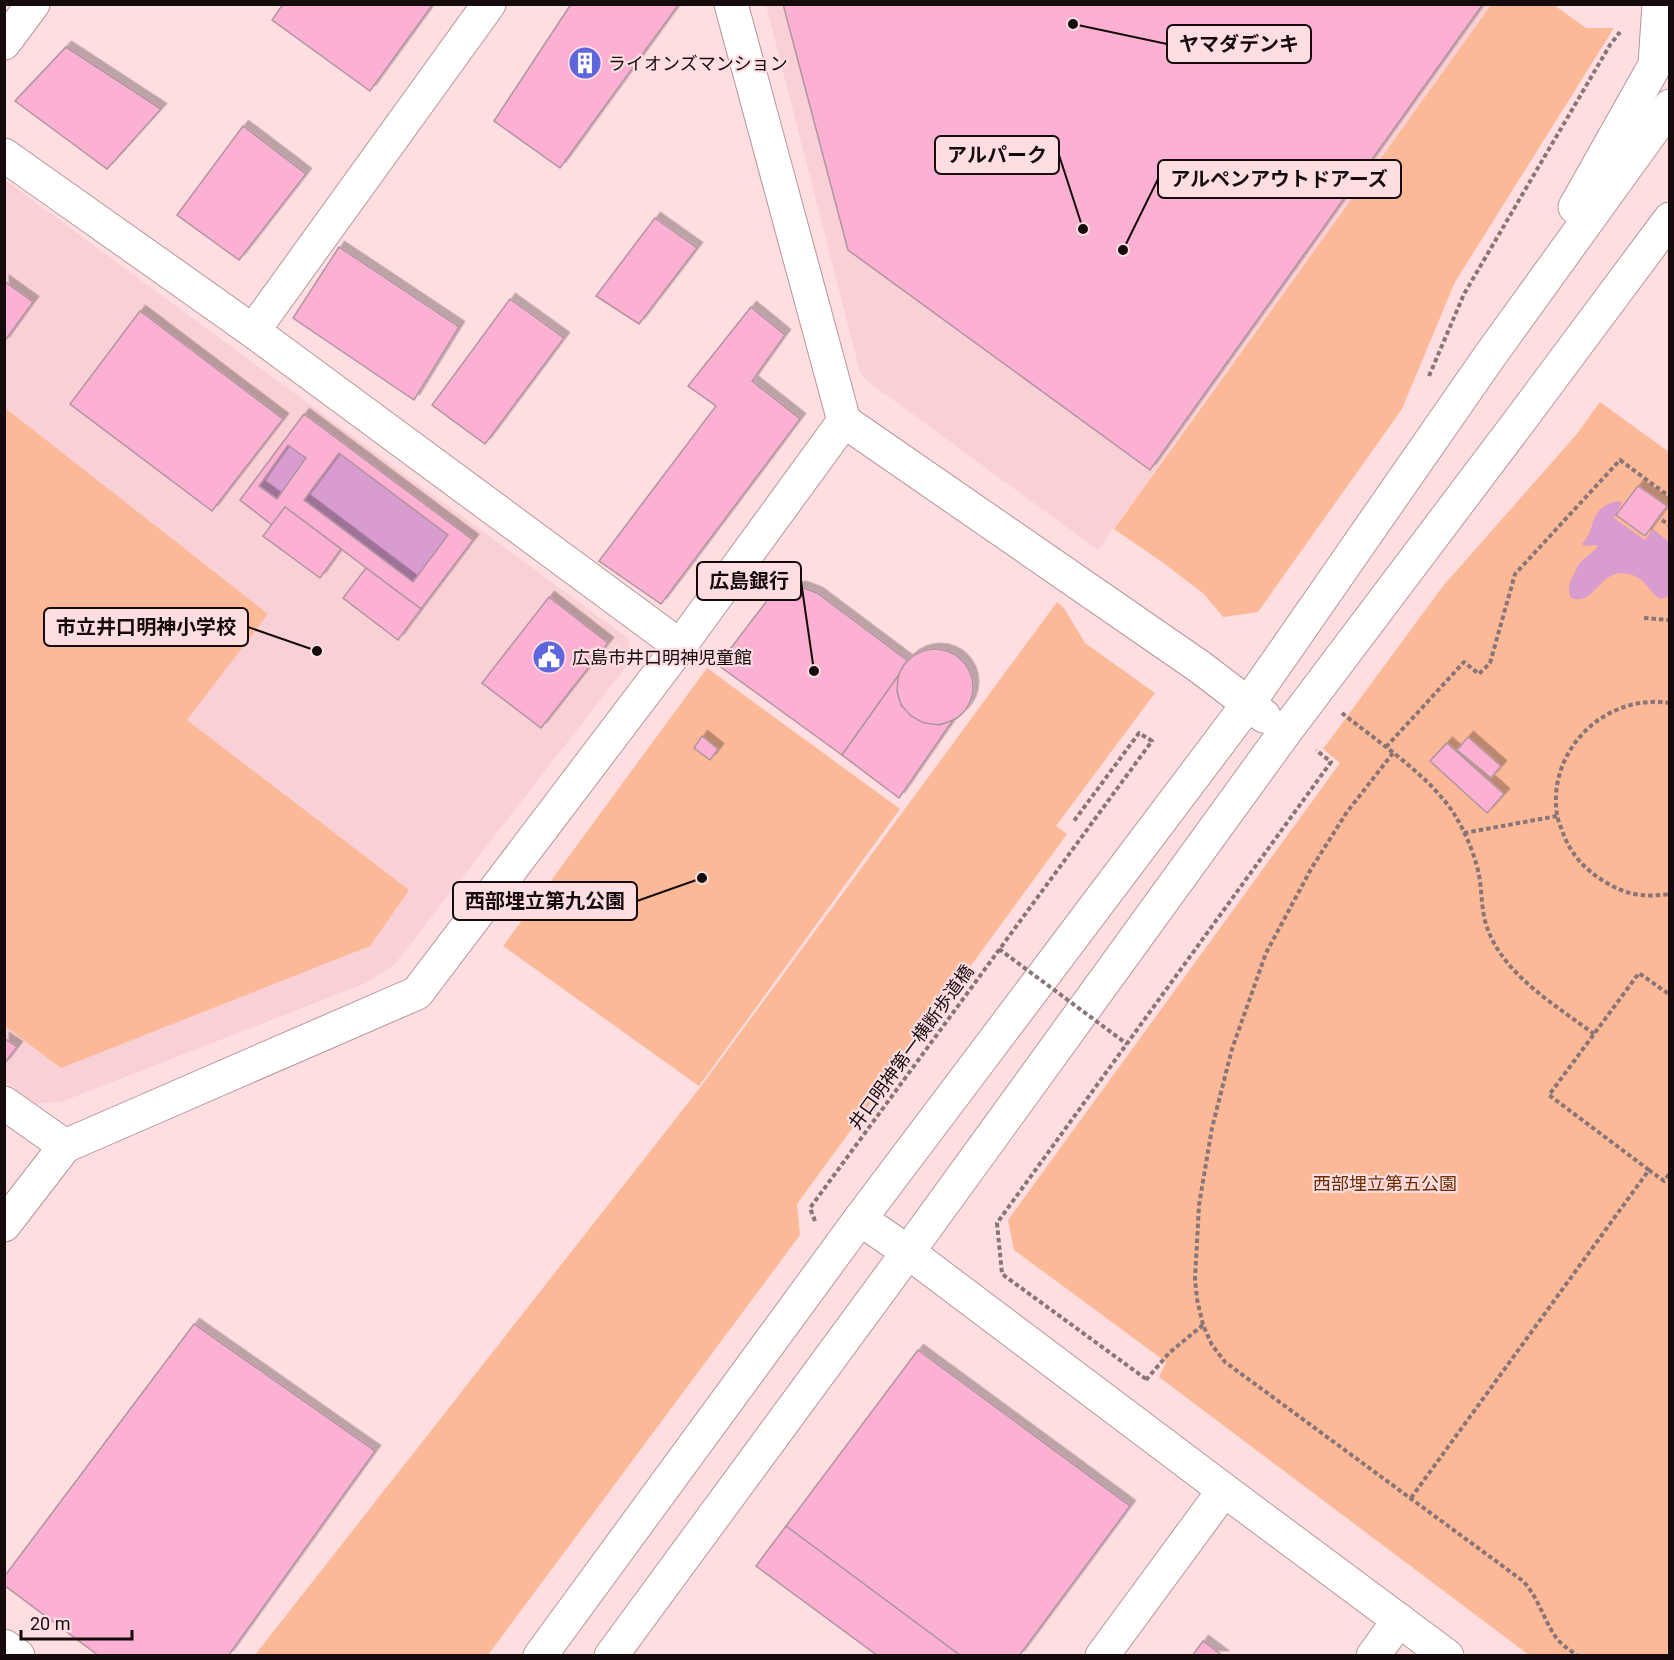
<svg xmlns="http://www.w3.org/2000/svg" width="1674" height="1660" viewBox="0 0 1674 1660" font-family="Roboto,'Noto Sans JP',sans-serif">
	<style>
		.built { fill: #f9d0d5 }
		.green { fill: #fcb998 }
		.water { fill: #d89cce }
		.building { fill: #fcb1d3; stroke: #b094a0; stroke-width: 1.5; fill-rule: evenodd; filter: url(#shadow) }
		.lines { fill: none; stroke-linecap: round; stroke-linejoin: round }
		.minor-casing { stroke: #b5969a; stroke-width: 35 }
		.tertiary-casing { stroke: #b5969a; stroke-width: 35 }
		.path { stroke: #897476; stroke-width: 4; stroke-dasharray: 4.5 3; stroke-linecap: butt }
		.minor { stroke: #fff; stroke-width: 33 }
		.tertiary { stroke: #fff; stroke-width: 33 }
		.path-bridge { stroke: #897476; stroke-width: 4; stroke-dasharray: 4.5 3; stroke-linecap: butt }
		.labels { text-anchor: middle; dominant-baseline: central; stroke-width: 4.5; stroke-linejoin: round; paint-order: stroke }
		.poi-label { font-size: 18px; fill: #150b0c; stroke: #ffdee2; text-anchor: start }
		.street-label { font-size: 18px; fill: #150b0c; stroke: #ffdee2 }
		.park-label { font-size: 18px; fill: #6c2d04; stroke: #ffdee2 }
		.leader { fill: none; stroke: #150b0c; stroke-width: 2 }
		.callout-dot { fill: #150b0c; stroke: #ffdee2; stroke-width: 2 }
		.callout { fill: #ffdee2; stroke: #150b0c; stroke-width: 2 }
		.callout-label { font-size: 20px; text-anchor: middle; font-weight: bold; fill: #150b0c }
	</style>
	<defs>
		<filter id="shadow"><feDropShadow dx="5.5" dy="-5.5" stdDeviation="0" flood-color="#0004"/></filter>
	</defs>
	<rect width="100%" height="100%" fill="#ffdee2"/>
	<g class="built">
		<polygon points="766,5 1491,5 1098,550 866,380 860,372"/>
		<polygon points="5,180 629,639 629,663 394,965 366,983 61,1102 36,1104 5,1082"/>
	</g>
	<g class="green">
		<polygon points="1491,5 1554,5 1586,28 1614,28 1455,282 1402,409 1258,612 1223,617 1204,594 1162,562 1114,529"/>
		<polygon points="1600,402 1669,452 1669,1655 1529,1655 1159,1377 1166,1362 1014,1250 1008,1220 1340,763 1323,749 1443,586 1576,435"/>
		<polygon points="4,407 268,614 187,720 409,890 370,946 61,1068 5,1026"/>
		<polygon points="1057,602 1064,608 1085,643 1155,693 1056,826 1067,834 797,1204 800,1235 488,1655 255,1655 699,1089"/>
		<polygon points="707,668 900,809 699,1086 503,946"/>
	</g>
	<g class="water">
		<polygon points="288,445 306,458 277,499 259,486"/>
		<polygon points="339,453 448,535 413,582 304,500"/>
		<path d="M1619,501L1622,503L1614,518L1645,540L1653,529L1669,542V596L1661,599C1649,593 1646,579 1632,575C1599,564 1597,607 1571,598C1567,587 1569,584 1574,574C1581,558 1585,559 1597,548V545L1583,546L1582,543C1598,531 1585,507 1619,501Z"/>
	</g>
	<g class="building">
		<polygon points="283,4 433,4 370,91 272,20"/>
		<polygon points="571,4 679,4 560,168 494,121"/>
		<polygon points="783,4 1483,4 1150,470 848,250"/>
		<polygon points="66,47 161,109 107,169 15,101"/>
		<polygon points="243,126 306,174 239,260 177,215"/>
		<polygon points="655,218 697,248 639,324 596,296"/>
		<polygon points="339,247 459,327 414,400 293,318"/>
		<polygon points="4,281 33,302 4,342"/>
		<polygon points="510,299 564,338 485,444 432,405"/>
		<polygon points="751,307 785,335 752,381 800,419 661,604 599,561 716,406 688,386"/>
		<polygon points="140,311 283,419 212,511 70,404"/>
		<path d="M304,414L473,540L421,609L285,507L272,525L240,500ZM288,445L306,458L277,499L259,486ZM339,453L448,535L413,582L304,500Z"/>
		<polygon points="1638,486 1667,506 1645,536 1616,515"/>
		<polygon points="285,507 341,549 320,578 263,536"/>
		<polygon points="366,568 421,609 398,640 343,598"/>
		<polygon points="801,587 817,593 908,661 904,665 898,676 842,755 718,665 769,598 784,588"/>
		<polygon points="549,597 608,643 541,728 482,683"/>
		<circle cx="935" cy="687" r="38"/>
		<polygon points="898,676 897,692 901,705 911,716 924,723 940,725 953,720 899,798 842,755"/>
		<polygon points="702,736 718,749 710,760 694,748"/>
		<polygon points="1468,737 1501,766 1491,778 1457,750"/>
		<polygon points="1447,743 1504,794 1487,813 1430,761"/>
		<polygon points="4,1038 17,1047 4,1064"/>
		<polygon points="194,1324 375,1451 228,1656 99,1656 4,1585 4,1577"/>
		<polygon points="918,1350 1130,1506 1019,1656 961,1656 786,1526"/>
		<polygon points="786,1526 961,1656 878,1656 756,1566"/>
		<polygon points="1203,1641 1223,1656 1192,1656"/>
	</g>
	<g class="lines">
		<defs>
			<g id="minor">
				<polyline points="4,43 33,4"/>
				<polyline points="4,155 253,331 680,646"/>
				<polyline points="253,331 489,4"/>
				<polyline points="4,1103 65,1146"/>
				<polyline points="4,1225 65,1146 417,993 680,646 844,421 731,4"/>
				<polyline points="4,1646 18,1656"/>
				<polyline points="1373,1656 1399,1620"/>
			</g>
			<g id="tertiary">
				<polyline points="1575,207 1655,65 1659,4"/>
				<polyline points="844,421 1200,667 1264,716"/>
				<polyline points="860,1219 908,1252 1224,1490 1447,1656"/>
				<polyline points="540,1656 860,1219 1248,704 1489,357 1670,106"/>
				<polyline points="611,1656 908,1252 1285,732 1521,419 1670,219"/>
				<polyline points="1102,1656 1224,1490"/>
			</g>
		</defs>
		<use href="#minor" class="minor-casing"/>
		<use href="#tertiary" class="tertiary-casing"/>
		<g class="path">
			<polyline points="1429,376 1464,294 1610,45 1620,32"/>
			<polyline points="1662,520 1670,526"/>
			<polyline points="1644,618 1670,620"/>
			<path d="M1670,703C1605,693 1547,750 1557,815C1558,821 1561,827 1563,833C1569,850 1581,865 1596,876C1609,885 1625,894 1642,895C1651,896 1661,895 1670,894"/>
			<path d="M1342,713C1378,742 1433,778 1456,817C1467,836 1477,860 1480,881C1482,898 1482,915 1488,930C1505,976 1557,1006 1594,1034"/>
			<polyline points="1386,747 1464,662 1479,674 1490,663 1515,574 1620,460 1670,497"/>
			<path d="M1393,753L1347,812L1311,869L1266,953L1232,1049L1212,1128L1199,1205L1195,1279L1197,1299L1203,1325L1212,1345L1225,1362L1523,1581C1538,1597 1543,1618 1555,1636C1561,1645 1570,1650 1578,1656"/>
			<polyline points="1464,833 1557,816"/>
			<polyline points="1649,1170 1549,1095 1639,973 1670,995"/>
			<polyline points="815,1221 810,1208 1152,741 1139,733 1074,821"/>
			<polyline points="1146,1379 1002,1274 997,1223 1331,762 1316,750"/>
			<polyline points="1146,1380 1169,1353 1203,1325"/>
			<polyline points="1411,1498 1649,1170 1664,1181 1670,1173"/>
		</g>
		<use href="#minor" class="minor"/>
		<use href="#tertiary" class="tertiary"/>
		<polyline class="path-bridge" points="999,949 1127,1044"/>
	</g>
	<defs>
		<symbol id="building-disc" viewBox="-11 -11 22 22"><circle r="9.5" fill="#5e66dd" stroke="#ffdee2"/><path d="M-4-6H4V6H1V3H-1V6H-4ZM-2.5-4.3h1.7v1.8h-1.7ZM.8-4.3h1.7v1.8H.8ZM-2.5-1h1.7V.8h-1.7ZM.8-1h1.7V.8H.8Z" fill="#fff"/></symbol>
		<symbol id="civic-disc" viewBox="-11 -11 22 22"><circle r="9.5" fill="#5e66dd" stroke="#ffdee2"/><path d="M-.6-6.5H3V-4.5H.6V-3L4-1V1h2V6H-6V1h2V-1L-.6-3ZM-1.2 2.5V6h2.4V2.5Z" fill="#fff"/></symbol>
	</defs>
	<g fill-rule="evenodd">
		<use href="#building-disc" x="566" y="44" width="38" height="38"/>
		<use href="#civic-disc" x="530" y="638" width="38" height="38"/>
	</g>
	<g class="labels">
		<g class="poi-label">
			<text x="608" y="63">ライオンズマンション</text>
			<text x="572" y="657">広島市井口明神児童館</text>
		</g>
		<g class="street-label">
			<text transform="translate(911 1047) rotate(-54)">井口明神第一横断歩道橋</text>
		</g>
		<g class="park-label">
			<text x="1385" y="1183">西部埋立第五公園</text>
		</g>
	</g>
	<path class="leader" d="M1073 24L1167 44M1083 229L1059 155M1123 250L1158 179M814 671L801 581M317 651L248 627M702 878L637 901"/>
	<g class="callout-dot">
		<circle cx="1073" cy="24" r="6"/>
		<circle cx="1083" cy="229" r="6"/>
		<circle cx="1123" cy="250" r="6"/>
		<circle cx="814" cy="671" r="6"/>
		<circle cx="317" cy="651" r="6"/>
		<circle cx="702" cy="878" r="6"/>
	</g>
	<g class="callout">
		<rect x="1167" y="25" width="144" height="38" rx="6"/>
		<rect x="935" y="136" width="124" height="38" rx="6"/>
		<rect x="1158" y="160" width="243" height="38" rx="6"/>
		<rect x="697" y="562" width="104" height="38" rx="6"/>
		<rect x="44" y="608" width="204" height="38" rx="6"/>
		<rect x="453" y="882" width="184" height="38" rx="6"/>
	</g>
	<g class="callout-label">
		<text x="1239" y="51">ヤマダデンキ</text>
		<text x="997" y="162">アルパーク</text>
		<text x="1279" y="186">アルペンアウトドアーズ</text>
		<text x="749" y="588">広島銀行</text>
		<text x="146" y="634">市立井口明神小学校</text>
		<text x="545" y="908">西部埋立第九公園</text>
	</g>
	<rect width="1674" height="1660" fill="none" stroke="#150b0c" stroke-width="12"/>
	<path d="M21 1630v9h111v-9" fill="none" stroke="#150b0c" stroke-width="3"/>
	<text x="30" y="1630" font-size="18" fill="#150b0c" stroke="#ffdee2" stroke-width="4.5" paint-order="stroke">20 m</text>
</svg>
